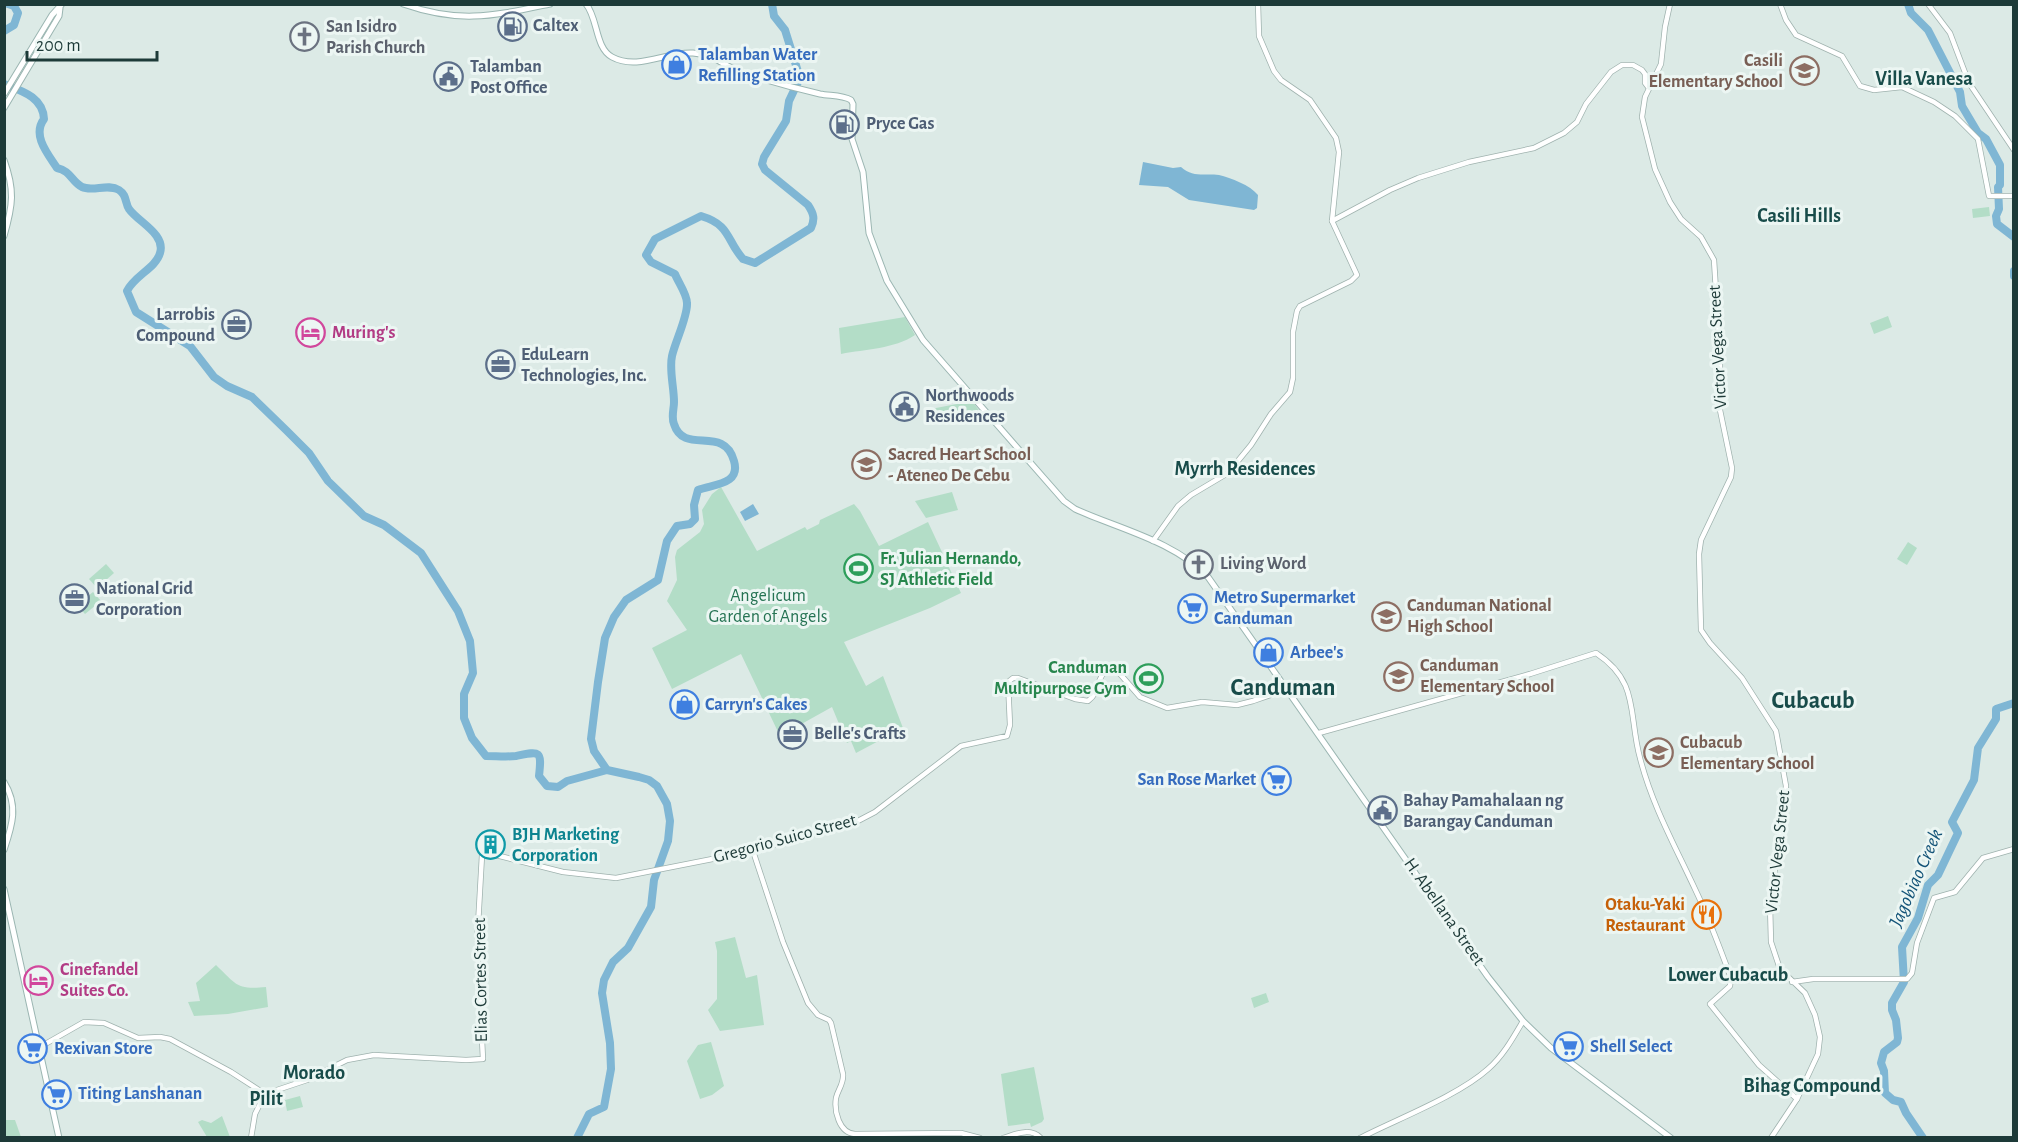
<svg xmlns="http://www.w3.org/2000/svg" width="2018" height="1142" viewBox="0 0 2018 1142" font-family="'Alegreya Sans',sans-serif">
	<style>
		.green { fill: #b3ddc7 }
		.water { fill: #7fb6d4 }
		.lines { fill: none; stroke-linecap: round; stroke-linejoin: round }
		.river { stroke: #7fb6d4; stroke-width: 8 }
		.tertiary-casing { stroke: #9fb2ae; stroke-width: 6 }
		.secondary-casing { stroke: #9bb6b2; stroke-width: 7 }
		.tertiary { stroke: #fff; stroke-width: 4.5 }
		.secondary { stroke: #fff; stroke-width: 5 }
		.labels { text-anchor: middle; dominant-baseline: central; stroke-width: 6; stroke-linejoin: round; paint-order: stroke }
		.service-label { font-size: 18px; font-weight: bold; fill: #4e5e75; stroke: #ecf6f3; text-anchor: start }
		.worship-label { font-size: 18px; font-weight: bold; fill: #5b616d; stroke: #ecf6f3; text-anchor: start }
		.shop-label { font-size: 18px; font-weight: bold; fill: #366cbe; stroke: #ecf6f3; text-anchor: start }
		.education-label { font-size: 18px; font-weight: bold; fill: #785e54; stroke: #ecf6f3; text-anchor: start }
		.hotel-label { font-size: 18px; font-weight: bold; fill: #b23c85; stroke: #ecf6f3; text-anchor: start }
		.street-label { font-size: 18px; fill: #1d3a38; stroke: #ecf6f3 }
		.leisure-label { font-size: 18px; font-weight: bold; fill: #27864d; stroke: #ecf6f3; text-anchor: start }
		.park-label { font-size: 18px; fill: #257353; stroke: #ecf6f3 }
		.culture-label { font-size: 18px; font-weight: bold; fill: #0d838f; stroke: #ecf6f3; text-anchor: start }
		.food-label { font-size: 18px; font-weight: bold; fill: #c56008; stroke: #ecf6f3; text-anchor: end }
		.neighbourhood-label { font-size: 20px; font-weight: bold; fill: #184c4a; stroke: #ecf6f3 }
		.water-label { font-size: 20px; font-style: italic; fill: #145478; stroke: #ecf6f3 }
		.district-label { font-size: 24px; font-weight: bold; fill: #184c4a; stroke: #ecf6f3 }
	</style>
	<rect width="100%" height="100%" fill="#dceae6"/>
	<g class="green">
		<polygon points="1989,207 1990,216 1973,218 1972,209"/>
		<polygon points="1888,316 1892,327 1874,334 1870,323"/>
		<path d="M905,317L915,335C894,349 866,349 841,354L839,328Z"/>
		<polygon points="972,401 981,413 937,424 931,409"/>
		<polygon points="721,487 757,551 805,527 807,530 819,524 820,520 854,504 860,511 879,546 928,522 961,593 930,608 844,642 866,686 883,676 903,728 856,753 851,741 847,743 832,707 780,736 741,654 672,689 652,648 687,630 667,601 677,580 675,557 677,550 700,532 704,524 702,510 712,494"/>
		<polygon points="952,492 958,510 926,518 915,501"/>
		<polygon points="1908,542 1917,548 1907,565 1897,559"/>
		<polygon points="106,564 114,573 97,588 89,579"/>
		<polygon points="93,592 101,601 85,614 77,605"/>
		<polygon points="735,937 746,978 757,975 764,1025 720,1031 708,1010 717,999 717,951 715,942"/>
		<path d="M216,965C236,984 236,990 266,987L268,1007L228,1014L194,1016L188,1002L200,1001L196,983Z"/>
		<polygon points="1266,993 1269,1002 1254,1008 1251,998"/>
		<polygon points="711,1042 724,1086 712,1095 700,1099 687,1061 698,1045"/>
		<polygon points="1034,1067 1044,1119 1042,1122 1031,1127 1030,1123 1008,1126 1001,1074"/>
		<polygon points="300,1096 303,1107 287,1111 285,1100"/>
		<polygon points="222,1116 230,1137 207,1137 198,1122 202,1120 211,1123"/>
		<polygon points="5,1120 15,1120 21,1137 5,1137"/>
	</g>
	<g class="water">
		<path d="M1143,162L1173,168L1181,167C1193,178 1204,173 1219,175C1231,178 1250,185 1258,195L1257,208L1254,210L1189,200L1168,187L1139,185Z"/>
		<polygon points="753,504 759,514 745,521 740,512"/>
	</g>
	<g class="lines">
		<g class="river">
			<polyline points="1908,4 1911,13 1928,30 1960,92 1962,106 1978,133 1986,139 2000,165 2000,185 1998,187 1999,209 1996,216 1997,224 2014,237"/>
			<polyline points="4,31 14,25 18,13 14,6 8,4"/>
			<path d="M4,84C22,91 43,97 44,119C32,135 47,153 57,168C71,171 71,181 82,187C93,192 108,183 119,190C127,195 125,203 129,209C138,222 166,234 160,253C156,268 134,276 127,291L136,312L190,346L214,377L227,386L252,397L286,430L309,453L328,481L364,516L384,525L421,553L458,611L470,641L473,673L464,694V718L472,738L486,756C496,756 506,757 516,756C540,751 542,750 539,776L547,786L558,787L567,781L607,770"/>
			<polyline points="2014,271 2014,276"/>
			<path d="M577,1138L589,1114L604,1107L611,1069L610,1043L602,993L604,980L613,962L628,948L651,907L654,880L668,841L670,821L667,804L657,786L649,780L639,777L607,770L594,751L591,739L598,682L605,638L614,617L626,600L658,580L667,541L677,526L690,524L695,519L694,505L698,490C713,484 741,485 734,461C724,424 684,456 674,424C671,417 674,409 674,402C674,387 669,370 672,356C675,342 688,316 687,303C687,294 678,282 675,274L651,262L646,255L655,239L701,216C731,225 726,240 743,259L755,263L811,228C815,219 814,214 808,205L765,170L762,164L764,157L786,121L789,101L798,82L799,75L785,30L774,16L772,4"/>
			<polyline points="1923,1138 1906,1113 1901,1102 1893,1100 1885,1093 1884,1071 1881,1063 1884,1052 1897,1042 1898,1038 1896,1020 1892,1010 1892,1003 1904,982 1902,947 1918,918 1928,885 1938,875 1958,833 1952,822 1974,780 1978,748 1996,719 1996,709 2014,703"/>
		</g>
		<defs>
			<g id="tertiary">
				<polyline points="1670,4 1665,27 1661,64 1645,97 1642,117 1655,169 1670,202 1681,219 1701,237 1714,260 1720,354 1720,410 1732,468 1731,477 1701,540 1699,554 1701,630 1710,643 1742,678 1776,731 1786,786 1770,905 1771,942 1780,969 1805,993 1815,1015 1820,1037 1818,1054 1797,1099 1771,1138"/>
				<polyline points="1780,4 1786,20 1796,35 1842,56 1860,86 1874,90 1902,87 1934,102 1955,116 1978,139 1989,196 2014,196"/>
				<polyline points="1928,4 1950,33 1969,83 2014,150"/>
				<polyline points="1332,221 1390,190 1418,178 1469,162 1534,148 1564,133 1577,122 1586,104 1611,72 1622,65 1633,65 1642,70 1645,74 1645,83 1648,87"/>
				<polyline points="1153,541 1178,506 1191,495 1228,473 1251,445 1271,414 1290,392 1293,378 1293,332 1297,311 1300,306 1351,281 1357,275 1332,221 1339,152 1336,138 1310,100 1281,80 1274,71 1259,36 1258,4"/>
				<path d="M1319,733L1530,674L1596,653C1640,682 1628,714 1640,758C1652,805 1675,846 1695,889C1709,918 1720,948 1731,978L1730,986L1710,1004L1759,1065L1797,1099"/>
				<path d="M753,851L783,942L808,1003L818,1015L829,1020L831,1023L843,1074C844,1084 838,1089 836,1098C834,1111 839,1133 855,1134L961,1133L980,1138"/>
				<polyline points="1792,982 1813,979 1907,979 1912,973 1917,943 1934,898 1955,892 1983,858 2014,849"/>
				<polyline points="40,1047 84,1022 104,1023 138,1038 160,1037 170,1039 231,1072 265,1094"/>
				<path d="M251,1138L255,1114L265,1094L307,1080L347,1060L374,1055L466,1060L483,1059L477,943L482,855L484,852L563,872L616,878L753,851L854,823L875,812L961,746L1007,736L1010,725L1008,682L1013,678H1018L1075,699L1088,701C1102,691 1094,676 1111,668L1120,674L1140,697L1167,708L1202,702L1237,705L1253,701L1288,689"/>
				<path d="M1003,1138C1016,1134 1030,1127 1041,1138"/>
				<path d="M1360,1138C1397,1119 1458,1096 1488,1069C1503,1056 1513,1038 1523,1021"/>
			</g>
			<g id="secondary">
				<path d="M403,4C461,24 492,16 550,4"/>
				<path d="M586,4C598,18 595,48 612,57C638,71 667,51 693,53C717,55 724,67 744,73C769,81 794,88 820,94C830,96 842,95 851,100L853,104L852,139L863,172L869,233L887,281L923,340L1064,501L1075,509C1119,529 1174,541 1208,577L1488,977L1523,1021L1551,1048L1671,1138"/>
				<polyline points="4,94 52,15 62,4"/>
				<polyline points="4,108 59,16 60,8"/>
				<path d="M4,160C15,190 13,205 4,236"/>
				<path d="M4,782C19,806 12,826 4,850"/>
				<polyline points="4,889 59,1138"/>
			</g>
		</defs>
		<use href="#tertiary" class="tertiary-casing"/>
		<use href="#secondary" class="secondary-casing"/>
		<use href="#tertiary" class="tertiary"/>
		<use href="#secondary" class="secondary"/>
	</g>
	<defs>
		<symbol id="fuel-ring" viewBox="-11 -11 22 22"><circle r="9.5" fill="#ecf6f3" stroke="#5c6f8a" stroke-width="1.5"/><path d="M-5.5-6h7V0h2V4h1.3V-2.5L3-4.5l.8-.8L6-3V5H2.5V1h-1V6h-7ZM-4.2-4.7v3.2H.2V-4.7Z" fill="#5c6f8a"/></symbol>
		<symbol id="church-ring" viewBox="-11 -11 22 22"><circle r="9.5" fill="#ecf6f3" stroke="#6b7280" stroke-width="1.5"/><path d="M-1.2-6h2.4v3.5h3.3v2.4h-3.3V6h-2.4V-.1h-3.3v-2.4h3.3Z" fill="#6b7280"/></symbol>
		<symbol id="shop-ring" viewBox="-11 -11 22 22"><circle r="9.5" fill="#ecf6f3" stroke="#3f7fe0" stroke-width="1.5"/><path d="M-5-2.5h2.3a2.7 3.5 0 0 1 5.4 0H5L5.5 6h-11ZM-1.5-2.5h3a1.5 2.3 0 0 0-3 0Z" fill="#3f7fe0"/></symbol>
		<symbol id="school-ring" viewBox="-11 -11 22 22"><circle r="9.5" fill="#ecf6f3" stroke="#8d6e63" stroke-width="1.5"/><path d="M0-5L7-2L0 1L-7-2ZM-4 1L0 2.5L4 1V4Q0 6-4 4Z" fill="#8d6e63"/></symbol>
		<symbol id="civic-ring" viewBox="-11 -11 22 22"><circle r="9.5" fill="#ecf6f3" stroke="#5c6f8a" stroke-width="1.5"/><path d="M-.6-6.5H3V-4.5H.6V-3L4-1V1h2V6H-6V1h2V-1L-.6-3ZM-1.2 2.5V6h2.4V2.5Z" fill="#5c6f8a"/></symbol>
		<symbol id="office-ring" viewBox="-11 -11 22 22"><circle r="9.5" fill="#ecf6f3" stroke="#5c6f8a" stroke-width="1.5"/><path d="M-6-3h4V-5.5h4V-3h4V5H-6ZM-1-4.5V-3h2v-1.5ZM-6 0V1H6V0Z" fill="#5c6f8a"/></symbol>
		<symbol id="hotel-ring" viewBox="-11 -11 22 22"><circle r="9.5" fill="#ecf6f3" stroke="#d1479c" stroke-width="1.5"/><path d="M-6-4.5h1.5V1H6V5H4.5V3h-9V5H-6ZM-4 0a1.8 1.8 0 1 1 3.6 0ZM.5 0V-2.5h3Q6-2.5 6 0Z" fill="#d1479c"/></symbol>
		<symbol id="stadium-ring" viewBox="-11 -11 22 22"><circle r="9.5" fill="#ecf6f3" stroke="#2e9e5b" stroke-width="1.5"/><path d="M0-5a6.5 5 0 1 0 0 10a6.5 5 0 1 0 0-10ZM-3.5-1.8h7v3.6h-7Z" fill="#2e9e5b"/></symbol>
		<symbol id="supermarket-ring" viewBox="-11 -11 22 22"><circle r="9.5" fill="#ecf6f3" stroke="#3f7fe0" stroke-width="1.5"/><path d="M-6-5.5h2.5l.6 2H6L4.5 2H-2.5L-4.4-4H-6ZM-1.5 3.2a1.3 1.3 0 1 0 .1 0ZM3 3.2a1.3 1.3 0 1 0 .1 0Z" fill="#3f7fe0"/></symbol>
		<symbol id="building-ring" viewBox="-11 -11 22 22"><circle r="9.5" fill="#ecf6f3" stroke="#0f9aa8" stroke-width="1.5"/><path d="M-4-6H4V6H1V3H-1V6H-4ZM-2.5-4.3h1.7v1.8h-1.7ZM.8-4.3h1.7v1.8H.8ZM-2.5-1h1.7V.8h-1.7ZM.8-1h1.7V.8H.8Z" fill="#0f9aa8"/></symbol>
		<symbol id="restaurant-ring" viewBox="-11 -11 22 22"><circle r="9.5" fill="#ecf6f3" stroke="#e8710a" stroke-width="1.5"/><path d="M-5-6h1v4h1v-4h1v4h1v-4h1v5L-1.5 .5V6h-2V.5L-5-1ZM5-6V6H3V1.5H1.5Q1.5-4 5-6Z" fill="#e8710a"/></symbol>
	</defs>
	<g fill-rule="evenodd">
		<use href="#fuel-ring" x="496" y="10" width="33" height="33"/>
		<use href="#church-ring" x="288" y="20" width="33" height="33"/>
		<use href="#shop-ring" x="660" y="48" width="33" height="33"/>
		<use href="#school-ring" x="1788" y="54" width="33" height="33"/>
		<use href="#civic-ring" x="432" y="60" width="33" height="33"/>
		<use href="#fuel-ring" x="828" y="108" width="33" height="33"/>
		<use href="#office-ring" x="220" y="308" width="33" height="33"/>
		<use href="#hotel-ring" x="294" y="316" width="33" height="33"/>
		<use href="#office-ring" x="484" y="348" width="33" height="33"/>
		<use href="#civic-ring" x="888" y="390" width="33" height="33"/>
		<use href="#school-ring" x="850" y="448" width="33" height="33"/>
		<use href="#church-ring" x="1182" y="548" width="33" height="33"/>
		<use href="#stadium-ring" x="842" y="552" width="33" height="33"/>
		<use href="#office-ring" x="58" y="582" width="33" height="33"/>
		<use href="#supermarket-ring" x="1176" y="592" width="33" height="33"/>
		<use href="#school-ring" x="1370" y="600" width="33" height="33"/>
		<use href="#shop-ring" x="1252" y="636" width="33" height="33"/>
		<use href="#school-ring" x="1382" y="660" width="33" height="33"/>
		<use href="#stadium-ring" x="1132" y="662" width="33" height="33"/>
		<use href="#shop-ring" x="668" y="688" width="33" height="33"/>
		<use href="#office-ring" x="776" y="718" width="33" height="33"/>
		<use href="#school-ring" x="1642" y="736" width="33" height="33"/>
		<use href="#supermarket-ring" x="1260" y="764" width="33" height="33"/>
		<use href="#civic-ring" x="1366" y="794" width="33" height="33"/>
		<use href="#building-ring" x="474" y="828" width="33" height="33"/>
		<use href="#restaurant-ring" x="1690" y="898" width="33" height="33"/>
		<use href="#hotel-ring" x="22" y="964" width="33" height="33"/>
		<use href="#supermarket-ring" x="1552" y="1030" width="33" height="33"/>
		<use href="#supermarket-ring" x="16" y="1032" width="33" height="33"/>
		<use href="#supermarket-ring" x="40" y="1078" width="33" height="33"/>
	</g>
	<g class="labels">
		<g class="service-label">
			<text x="533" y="26">Caltex</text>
			<text x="470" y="67">Talamban<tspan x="470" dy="21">Post Office</tspan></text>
			<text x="866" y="124">Pryce Gas</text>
			<text x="215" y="315" text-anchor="end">Larrobis<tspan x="215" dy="21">Compound</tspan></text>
			<text x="521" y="355">EduLearn<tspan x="521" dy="21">Technologies, Inc.</tspan></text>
			<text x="925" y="396">Northwoods<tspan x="925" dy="21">Residences</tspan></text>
			<text x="96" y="589">National Grid<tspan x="96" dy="21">Corporation</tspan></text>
			<text x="814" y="734">Belle's Crafts</text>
			<text x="1403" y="801">Bahay Pamahalaan ng<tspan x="1403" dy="21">Barangay Canduman</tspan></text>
		</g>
		<g class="worship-label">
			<text x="326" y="27">San Isidro<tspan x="326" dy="21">Parish Church</tspan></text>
			<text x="1220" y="564">Living Word</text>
		</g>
		<g class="shop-label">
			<text x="698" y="55">Talamban Water<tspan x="698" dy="21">Refilling Station</tspan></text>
			<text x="1214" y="598">Metro Supermarket<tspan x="1214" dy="21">Canduman</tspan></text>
			<text x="1290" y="653">Arbee's</text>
			<text x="705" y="705">Carryn's Cakes</text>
			<text x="1256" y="780" text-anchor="end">San Rose Market</text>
			<text x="1590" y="1047">Shell Select</text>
			<text x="54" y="1049">Rexivan Store</text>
			<text x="78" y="1094">Titing Lanshanan</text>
		</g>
		<g class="education-label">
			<text x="1783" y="61" text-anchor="end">Casili<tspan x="1783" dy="21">Elementary School</tspan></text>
			<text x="888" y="455">Sacred Heart School<tspan x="888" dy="21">- Ateneo De Cebu</tspan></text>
			<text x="1407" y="606">Canduman National<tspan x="1407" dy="21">High School</tspan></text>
			<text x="1420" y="666">Canduman<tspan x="1420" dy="21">Elementary School</tspan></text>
			<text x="1680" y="743">Cubacub<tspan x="1680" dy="21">Elementary School</tspan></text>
		</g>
		<g class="hotel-label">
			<text x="332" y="333">Muring's</text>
			<text x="60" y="970">Cinefandel<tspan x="60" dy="21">Suites Co.</tspan></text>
		</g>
		<g class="street-label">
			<text transform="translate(1718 347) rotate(-93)">Victor Vega Street</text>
			<text transform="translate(785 839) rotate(-15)">Gregorio Suico Street</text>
			<text transform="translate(1778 852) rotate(-84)">Victor Vega Street</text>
			<text transform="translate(1444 912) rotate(55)">H. Abellana Street</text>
			<text transform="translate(481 980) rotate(-91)">Elias Cortes Street</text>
		</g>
		<g class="leisure-label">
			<text x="880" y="559">Fr. Julian Hernando,<tspan x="880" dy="21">SJ Athletic Field</tspan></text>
			<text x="1127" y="668" text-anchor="end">Canduman<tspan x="1127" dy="21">Multipurpose Gym</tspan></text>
		</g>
		<g class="park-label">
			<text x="768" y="596">Angelicum<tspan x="768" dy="21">Garden of Angels</tspan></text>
		</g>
		<g class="culture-label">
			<text x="512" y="835">BJH Marketing<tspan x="512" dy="21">Corporation</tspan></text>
		</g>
		<g class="food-label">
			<text x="1685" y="905">Otaku-Yaki<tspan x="1685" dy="21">Restaurant</tspan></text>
		</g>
		<g class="neighbourhood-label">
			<text x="1924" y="79">Villa Vanesa</text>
			<text x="1799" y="216">Casili Hills</text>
			<text x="1245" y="469">Myrrh Residences</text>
			<text x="1728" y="975">Lower Cubacub</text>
			<text x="314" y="1073">Morado</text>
			<text x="1812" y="1086">Bihag Compound</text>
			<text x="266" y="1099">Pilit</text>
		</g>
		<g class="water-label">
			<text transform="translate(1916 878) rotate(-66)">Jagobiao Creek</text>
		</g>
		<g class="district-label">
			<text x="1283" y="688">Canduman</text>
			<text x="1813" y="701">Cubacub</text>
		</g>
	</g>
	<rect width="2018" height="1142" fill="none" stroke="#1d3a38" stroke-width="12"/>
	<path d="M27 51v9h130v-9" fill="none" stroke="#1d3a38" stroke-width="3"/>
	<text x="36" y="51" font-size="18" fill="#1d3a38" stroke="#ecf6f3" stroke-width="4.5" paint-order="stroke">200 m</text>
</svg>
